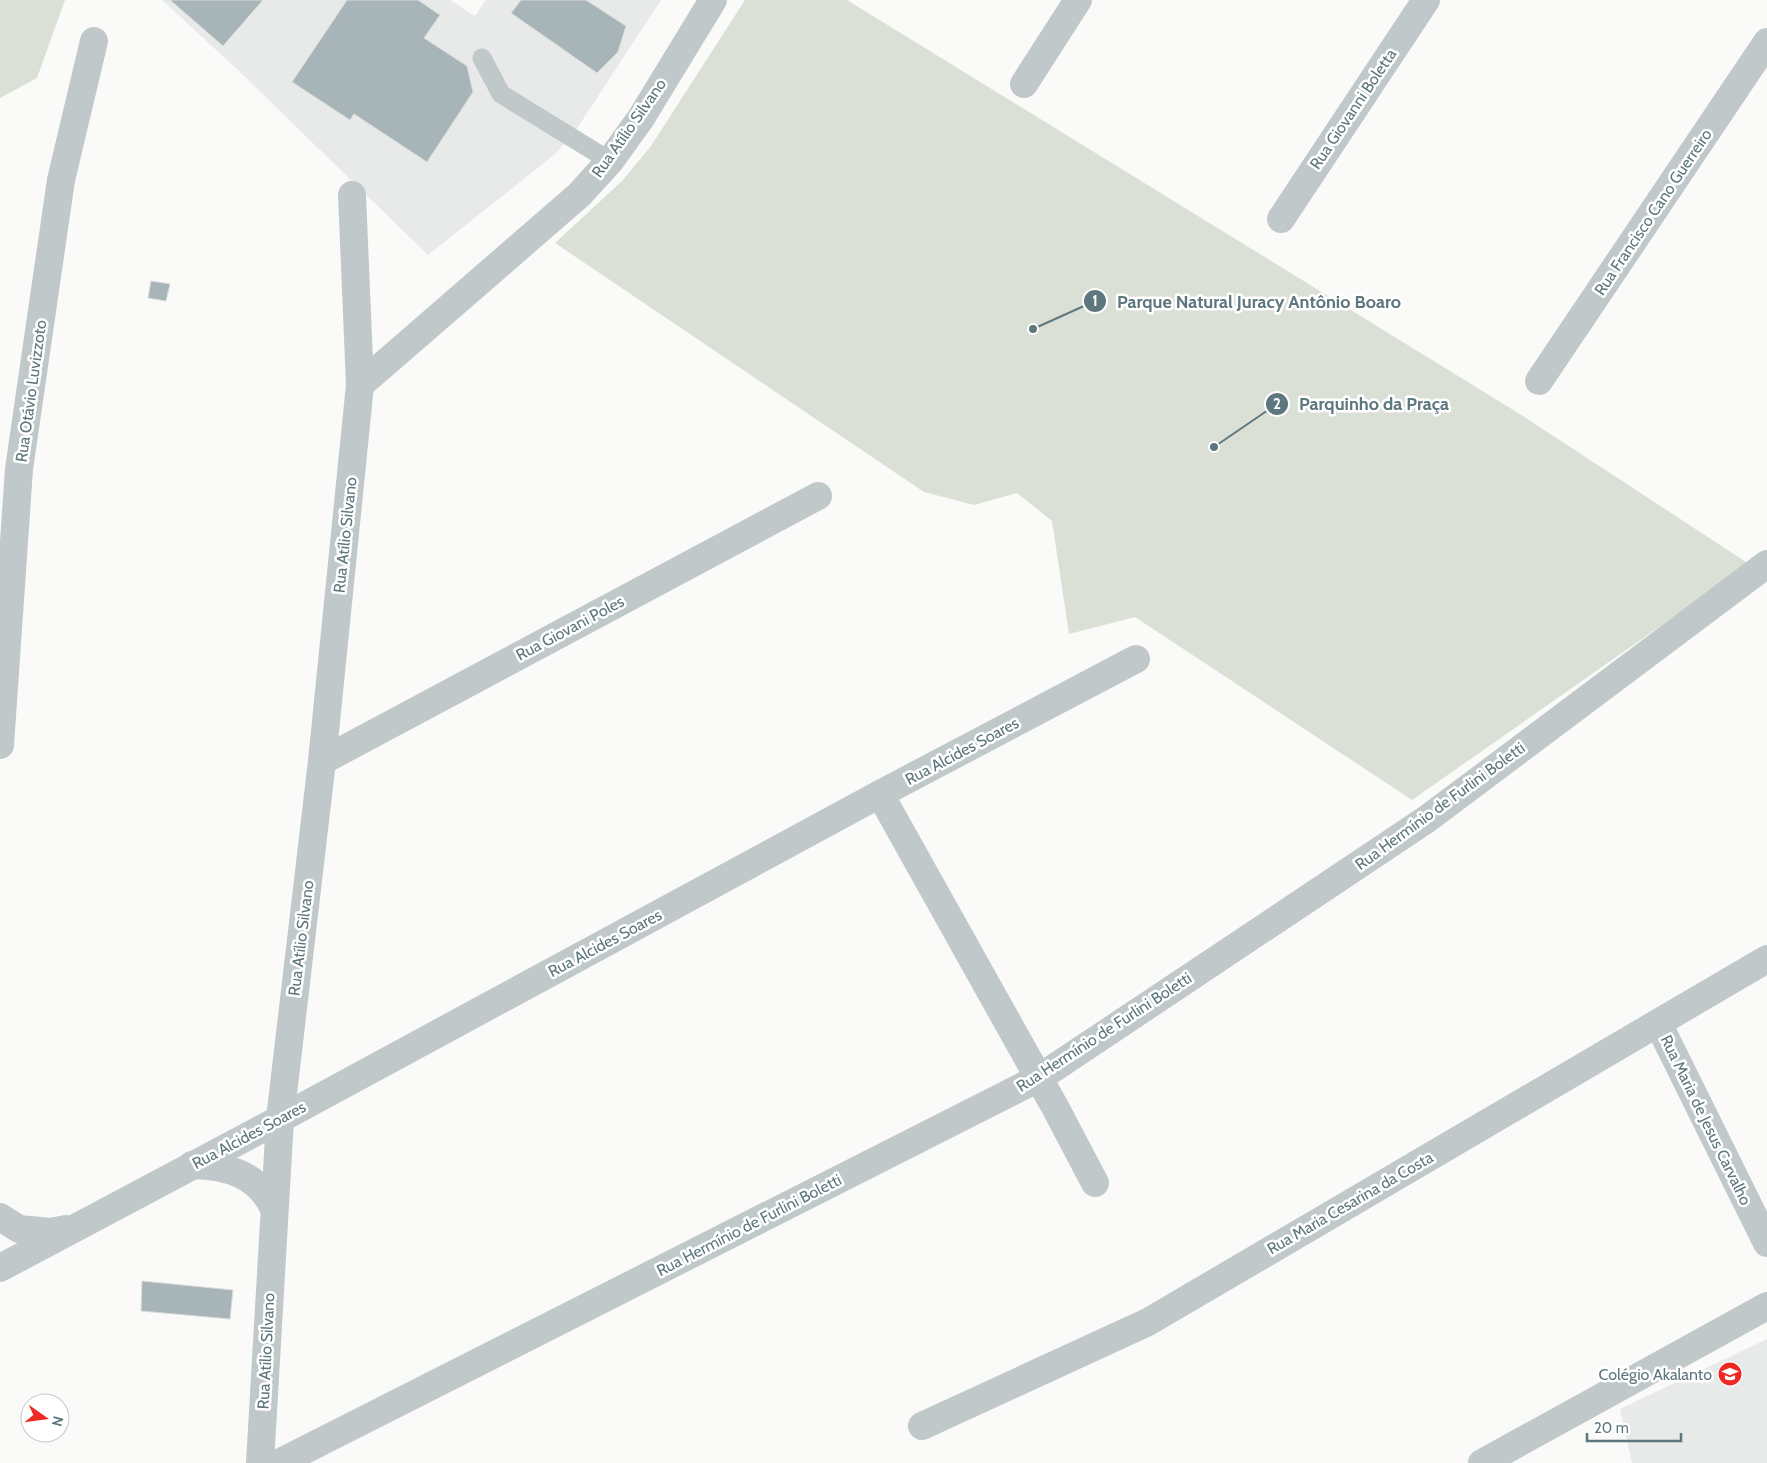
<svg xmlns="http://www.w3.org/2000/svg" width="1767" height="1463" viewBox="0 0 1767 1463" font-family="Cabin,sans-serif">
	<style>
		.built { fill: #e8eae9 }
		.green { fill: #dbe0d7 }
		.building { fill: #a7b5b8; stroke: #dcdcda }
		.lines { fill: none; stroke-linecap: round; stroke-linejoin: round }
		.service { stroke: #c0c8ca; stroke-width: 19 }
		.minor { stroke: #c0c8ca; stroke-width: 28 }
		.tertiary { stroke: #c0c8ca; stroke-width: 28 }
		.labels { text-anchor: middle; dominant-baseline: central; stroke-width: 5; stroke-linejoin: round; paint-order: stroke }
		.street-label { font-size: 16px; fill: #5e777f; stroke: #fff }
		.poi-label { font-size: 16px; fill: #5e777f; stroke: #fff; text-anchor: end }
		.leader { fill: none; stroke: #5e777f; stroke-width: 2 }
		.callout-dot { fill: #5e777f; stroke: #fff; stroke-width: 2 }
		.mark-label { font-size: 15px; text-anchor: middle; font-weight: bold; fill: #fff }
		.callout-label { font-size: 18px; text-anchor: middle; font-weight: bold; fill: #5e777f; stroke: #fff; stroke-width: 5; stroke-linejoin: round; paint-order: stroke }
	</style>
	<rect width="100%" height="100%" fill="#fafaf8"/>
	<g class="built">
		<polygon points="162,0 450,0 475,16 486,0 661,0 572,136 554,155 428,255 240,72"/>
		<polygon points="1767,1339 1767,1463 1632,1463 1620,1409"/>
	</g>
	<g class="green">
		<polygon points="0,0 65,0 37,78 0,98"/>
		<polygon points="745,0 847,0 1523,416 1749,564 1412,800 1135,617 1069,634 1052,521 1017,493 974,505 924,492 555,243 622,181 651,146"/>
	</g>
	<g class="building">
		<polygon points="170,0 263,0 223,46"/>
		<polygon points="347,0 418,0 440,15 424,38 467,66 473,92 427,162 354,114 350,120 292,82"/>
		<polygon points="521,0 586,0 626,26 618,52 597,73 511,13"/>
		<polygon points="151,281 170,284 166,301 148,298"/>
		<polygon points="142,1281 233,1290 230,1319 141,1311"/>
	</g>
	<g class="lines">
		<polyline class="service" points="482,58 501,94 610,161"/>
		<g class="minor">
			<polyline points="1024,84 1078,0"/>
			<polyline points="352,195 360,385"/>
			<polyline points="1281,219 1426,0"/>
			<polyline points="1539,381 1767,42"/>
			<polyline points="0,745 19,469 61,180 94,41"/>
			<polyline points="322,761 818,496"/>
			<polyline points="880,794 1055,1107 1095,1183"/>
			<polyline points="1658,1023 1767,1243"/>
			<path d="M192,1165C228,1166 258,1174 274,1209"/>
			<polyline points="0,1217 19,1229 51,1232 66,1229"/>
			<polyline points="0,1268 280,1119 880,794 1136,659"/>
			<polyline points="922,1426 1148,1322 1767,959"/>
			<polyline points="260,1463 280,1119 322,761 360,385 579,195 610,161 641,118 713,0"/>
			<polyline points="279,1463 1039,1078 1427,819 1767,564"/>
		</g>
		<polyline class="tertiary" points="1482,1463 1767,1306"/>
	</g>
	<defs>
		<symbol id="school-disc" viewBox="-11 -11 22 22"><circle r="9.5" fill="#ee2924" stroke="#fff"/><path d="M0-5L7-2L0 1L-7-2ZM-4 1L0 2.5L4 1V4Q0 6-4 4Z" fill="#fff"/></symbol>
	</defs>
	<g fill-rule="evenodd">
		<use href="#school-disc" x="1716" y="1360" width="28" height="28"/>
	</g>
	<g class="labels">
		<g class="street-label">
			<text transform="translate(1353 109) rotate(-56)">Rua Giovanni Boletta</text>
			<text transform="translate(629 128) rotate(-55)">Rua Atílio Silvano</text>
			<text transform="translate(1653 212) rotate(-56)">Rua Francisco Cano Guerreiro</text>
			<text transform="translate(31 391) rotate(-82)">Rua Otávio Luvizzoto</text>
			<text transform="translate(345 535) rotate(-84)">Rua Atílio Silvano</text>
			<text transform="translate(570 628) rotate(-28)">Rua Giovani Poles</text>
			<text transform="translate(962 751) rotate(-28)">Rua Alcides Soares</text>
			<text transform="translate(1440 806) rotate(-36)">Rua Hermínio de Furlini Boletti</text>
			<text transform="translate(301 938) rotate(-83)">Rua Atílio Silvano</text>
			<text transform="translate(605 943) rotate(-28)">Rua Alcides Soares</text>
			<text transform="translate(1104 1032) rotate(-33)">Rua Hermínio de Furlini Boletti</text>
			<text transform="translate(1706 1120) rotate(64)">Rua Maria de Jesus Carvalho</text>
			<text transform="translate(249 1135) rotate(-28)">Rua Alcides Soares</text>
			<text transform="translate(1350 1203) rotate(-30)">Rua Maria Cesarina da Costa</text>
			<text transform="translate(749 1225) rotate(-27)">Rua Hermínio de Furlini Boletti</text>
			<text transform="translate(266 1351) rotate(-87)">Rua Atílio Silvano</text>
		</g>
		<g class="poi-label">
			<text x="1712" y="1374">Colégio Akalanto</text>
		</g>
	</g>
	<path class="leader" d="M1033 329L1095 301M1214 447L1277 404"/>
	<g class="callout-dot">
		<circle cx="1033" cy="329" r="5"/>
		<circle cx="1214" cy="447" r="5"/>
		<circle cx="1095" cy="301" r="12"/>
		<circle cx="1277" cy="404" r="12"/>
	</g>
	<g class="mark-label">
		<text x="1095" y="306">1</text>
		<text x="1277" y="409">2</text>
	</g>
	<g class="callout-label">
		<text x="1259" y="308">Parque Natural Juracy Antônio Boaro</text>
		<text x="1374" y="410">Parquinho da Praça</text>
	</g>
	<g transform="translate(45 1418) rotate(104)"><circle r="24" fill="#ffffff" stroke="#bfc9cc"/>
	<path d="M0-4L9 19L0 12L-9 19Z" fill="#ee2924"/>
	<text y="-8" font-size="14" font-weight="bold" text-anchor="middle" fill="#5e777f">N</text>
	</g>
	<path d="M1587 1433v8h94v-8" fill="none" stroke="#5e777f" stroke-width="2.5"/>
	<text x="1594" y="1433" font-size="15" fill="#5e777f" stroke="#ffffff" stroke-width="4" paint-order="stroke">20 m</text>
</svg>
